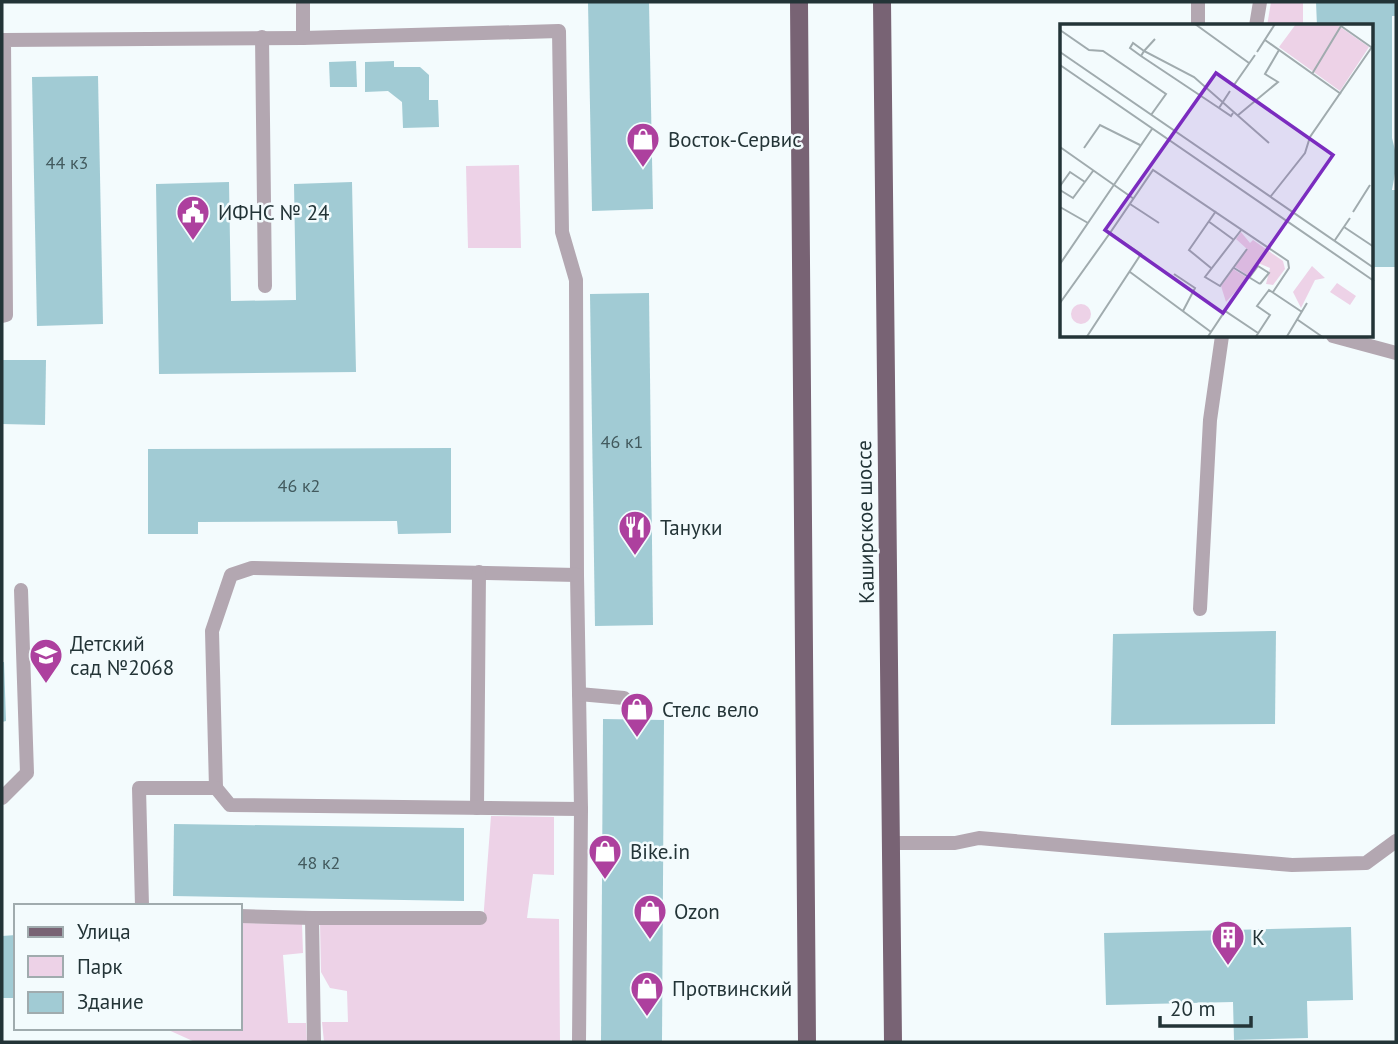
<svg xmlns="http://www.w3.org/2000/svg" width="1398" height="1044" viewBox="0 0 1398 1044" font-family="'PT Sans',sans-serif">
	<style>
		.green { fill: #edd2e7 }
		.building { fill: #a1cbd4 }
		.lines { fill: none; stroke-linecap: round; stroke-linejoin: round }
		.lane { stroke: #b3a7b1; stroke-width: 14 }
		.primary { stroke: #786374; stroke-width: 18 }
		.labels { text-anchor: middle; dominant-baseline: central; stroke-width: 5; stroke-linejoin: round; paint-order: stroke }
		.number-label { font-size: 18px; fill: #425a5e }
		.poi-label { font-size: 21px; fill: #233437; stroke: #f3fbfd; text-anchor: start }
		.street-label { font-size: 21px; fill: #233437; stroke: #f3fbfd }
		.inset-road { fill: none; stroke: #a0abae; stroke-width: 2 }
		.view { fill: #7b2cbf; fill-opacity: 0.15; stroke: #7b2cbf; stroke-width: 3.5 }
		.inset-edge { fill: none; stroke: #233437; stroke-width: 3.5 }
	</style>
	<rect width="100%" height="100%" fill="#f3fbfd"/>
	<g class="green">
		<polygon points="1271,2 1303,2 1303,26 1267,26"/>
		<polygon points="519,165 521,248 468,248 466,166"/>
		<polygon points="491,816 554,817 554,875 533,874 527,918 559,919 560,1042 324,1042 322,1022 348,1022 347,991 330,988 321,972 320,923 483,922"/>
		<polygon points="240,923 302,924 303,953 283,955 288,1023 306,1023 307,1042 195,1042 164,1028 240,1028"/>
	</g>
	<g class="building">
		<polygon points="588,2 649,2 653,209 592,211"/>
		<polygon points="1316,2 1396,2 1396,16 1392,16 1392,138 1396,154 1396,168 1392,190 1396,190 1396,267 1372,267 1372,26 1317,26"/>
		<polygon points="356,61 357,87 330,87 329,62"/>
		<polygon points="394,61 394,67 420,67 429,75 429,100 438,100 439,127 403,128 402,102 388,91 365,92 365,62"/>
		<polygon points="98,76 103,324 37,326 32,77"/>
		<polygon points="229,182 231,301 296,300 294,184 352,182 356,372 159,374 156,184"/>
		<polygon points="649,293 653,625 595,626 590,294"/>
		<polygon points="2,360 46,360 45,425 2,424"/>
		<polygon points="451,448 451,533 398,534 397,521 198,522 198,534 148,534 148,449"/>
		<polygon points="1276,631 1275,724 1111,725 1113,634"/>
		<polygon points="2,662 4,662 6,721 2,722"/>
		<polygon points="603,719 664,720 662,1042 601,1042"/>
		<polygon points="174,824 464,828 464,901 173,896"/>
		<polygon points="1351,927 1353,1000 1307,1001 1308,1038 1234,1040 1233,1002 1106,1005 1104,933"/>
		<polygon points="16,935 16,998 2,998 2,936"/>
	</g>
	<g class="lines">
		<g class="lane">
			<polyline points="303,2 303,38"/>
			<polyline points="1198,2 1198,26"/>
			<polyline points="1256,26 1260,2"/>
			<polyline points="262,37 265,286"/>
			<polyline points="2,316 6,315 4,40 303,38 559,31 562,232 576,280 577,575 581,809 579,1042"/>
			<polyline points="1333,336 1396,353"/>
			<polyline points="1200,609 1210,420 1222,336"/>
			<polyline points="579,694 624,698"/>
			<polyline points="216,788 212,631 231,575 252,568 577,575"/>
			<polyline points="2,798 27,773 21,590"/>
			<polyline points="477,808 479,572"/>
			<polyline points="891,843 955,843 979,838 1292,865 1366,863 1396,841"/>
			<polyline points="142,906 139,788 216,788 230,805 581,809"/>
			<polyline points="240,916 312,918 480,918"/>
			<polyline points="312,918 314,1042"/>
		</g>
		<g class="primary">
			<polyline points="799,2 807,1042"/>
			<polyline points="882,2 893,1042"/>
		</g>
	</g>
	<defs>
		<symbol id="shop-pin" viewBox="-11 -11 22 30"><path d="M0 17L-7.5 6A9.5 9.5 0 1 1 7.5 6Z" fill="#ad409e" stroke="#f3fbfd"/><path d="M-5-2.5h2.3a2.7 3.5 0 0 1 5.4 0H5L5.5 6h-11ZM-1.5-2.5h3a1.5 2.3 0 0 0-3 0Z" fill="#fff"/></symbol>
		<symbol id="civic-pin" viewBox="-11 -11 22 30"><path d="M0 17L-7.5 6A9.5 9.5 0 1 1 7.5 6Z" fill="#ad409e" stroke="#f3fbfd"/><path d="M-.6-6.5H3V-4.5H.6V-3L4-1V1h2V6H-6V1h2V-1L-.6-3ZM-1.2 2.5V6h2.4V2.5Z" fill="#fff"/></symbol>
		<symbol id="restaurant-pin" viewBox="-11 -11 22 30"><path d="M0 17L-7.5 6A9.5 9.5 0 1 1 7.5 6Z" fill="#ad409e" stroke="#f3fbfd"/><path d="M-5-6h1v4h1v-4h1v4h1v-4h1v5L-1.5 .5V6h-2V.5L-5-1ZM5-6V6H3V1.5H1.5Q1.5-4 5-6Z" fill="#fff"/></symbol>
		<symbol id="school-pin" viewBox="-11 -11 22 30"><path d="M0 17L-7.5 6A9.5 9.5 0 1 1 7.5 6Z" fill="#ad409e" stroke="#f3fbfd"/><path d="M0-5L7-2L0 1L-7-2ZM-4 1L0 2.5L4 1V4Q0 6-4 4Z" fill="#fff"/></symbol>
		<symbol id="building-pin" viewBox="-11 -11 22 30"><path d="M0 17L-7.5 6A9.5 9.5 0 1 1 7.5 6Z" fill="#ad409e" stroke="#f3fbfd"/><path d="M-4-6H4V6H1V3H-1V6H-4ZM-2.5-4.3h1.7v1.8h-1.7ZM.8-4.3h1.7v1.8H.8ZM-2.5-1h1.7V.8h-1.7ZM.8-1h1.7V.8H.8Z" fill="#fff"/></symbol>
	</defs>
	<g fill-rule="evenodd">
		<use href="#shop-pin" x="624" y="120" width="38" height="52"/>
		<use href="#civic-pin" x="174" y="193" width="38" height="52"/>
		<use href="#restaurant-pin" x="616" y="508" width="38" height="52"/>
		<use href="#school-pin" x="27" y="636" width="38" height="52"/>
		<use href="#shop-pin" x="618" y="690" width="38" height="52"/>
		<use href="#shop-pin" x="586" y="832" width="38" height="52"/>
		<use href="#shop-pin" x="631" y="892" width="38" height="52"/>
		<use href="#building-pin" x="1209" y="918" width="38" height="52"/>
		<use href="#shop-pin" x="628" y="969" width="38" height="52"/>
	</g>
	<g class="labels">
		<g class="number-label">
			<text x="67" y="162">44 к3</text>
			<text x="622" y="441">46 к1</text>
			<text x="299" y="485">46 к2</text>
			<text x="319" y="862">48 к2</text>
		</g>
		<g class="poi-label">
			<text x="668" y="139">Восток-Сервис</text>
			<text x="218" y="212">ИФНС № 24</text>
			<text x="660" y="527">Тануки</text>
			<text x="70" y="643">Детский<tspan x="70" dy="24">сад №2068</tspan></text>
			<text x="662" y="709">Стелс вело</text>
			<text x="630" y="851">Bike.in</text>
			<text x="674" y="911">Ozon</text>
			<text x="1252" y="937">К</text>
			<text x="672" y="988">Протвинский</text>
		</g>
		<g class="street-label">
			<text transform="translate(865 522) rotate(-91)">Каширское шоссе</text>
		</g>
	</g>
	<g transform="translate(1060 24)">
		<rect width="313" height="313" fill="#f3fbfd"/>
		<path d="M236,0H276L309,23L280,67L219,23ZM181,208L190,219L193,216L223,237L225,245L213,261L206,260L210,244L198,239L189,252L175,243L187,225L176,215ZM252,242L265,254L255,256L241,284L233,268ZM173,245L188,254L166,278L161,262ZM277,259L296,272L290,281L270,268ZM11 290a10 10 0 1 1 20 0a10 10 0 1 1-20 0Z" fill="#edd2e7"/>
		<path class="inset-road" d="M135,0L189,39M281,2L311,23M0,6L29,26L43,27L106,70L91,91M95,15L84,27L134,53L209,119M205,16L281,70M0,28L314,244M197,28L215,0M81,32L70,24L73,19L84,27L81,32L159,84M0,41L314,257M252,50L281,2M174,61L195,31M170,67L159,84L171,92L173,89M177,92L218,58L205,50L219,26M0,123L74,175M24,124L40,101L80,121M0,162L10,148L25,158M0,166L13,174L33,147M211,172L245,129L250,113L314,20M70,180L99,199M0,183L28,199M293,188L310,161M148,197L174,216M284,203L314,223M182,205L145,253L160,262L187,225M275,216L290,194M0,240L92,105M151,244L129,226L156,187M174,244L200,260M70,248L151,308M114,250L135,264L123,287M189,254L198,242L209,249L200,260M0,279L50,209M238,296L264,314M26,314L81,230L50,209L93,146L228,237L229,244L213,268M147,314L165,287L198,309M195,314L210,291L197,282L209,266L242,288M226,314L247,279"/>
		<path class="view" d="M156,49L273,131L163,289L45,206Z"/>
		<rect width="313" height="313" class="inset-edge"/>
	</g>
	<rect width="1398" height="1044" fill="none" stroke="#233437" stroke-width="7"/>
	<rect x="14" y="904" width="228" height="126" fill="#f3fbfd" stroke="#a0abae" stroke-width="2"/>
	<rect x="28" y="927" width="35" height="10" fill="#786374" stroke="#a0abae" stroke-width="2"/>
	<text x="77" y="939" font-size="21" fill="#233437">Улица</text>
	<rect x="28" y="956" width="35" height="21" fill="#edd2e7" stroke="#a0abae" stroke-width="2"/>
	<text x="77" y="974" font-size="21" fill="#233437">Парк</text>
	<rect x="28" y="992" width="35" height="21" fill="#a1cbd4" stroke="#a0abae" stroke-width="2"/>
	<text x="77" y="1009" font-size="21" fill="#233437">Здание</text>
	<path d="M1160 1016v10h91v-10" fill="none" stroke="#233437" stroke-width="3.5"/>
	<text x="1170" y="1016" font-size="21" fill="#233437" stroke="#f3fbfd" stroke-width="5" paint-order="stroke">20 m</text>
</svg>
